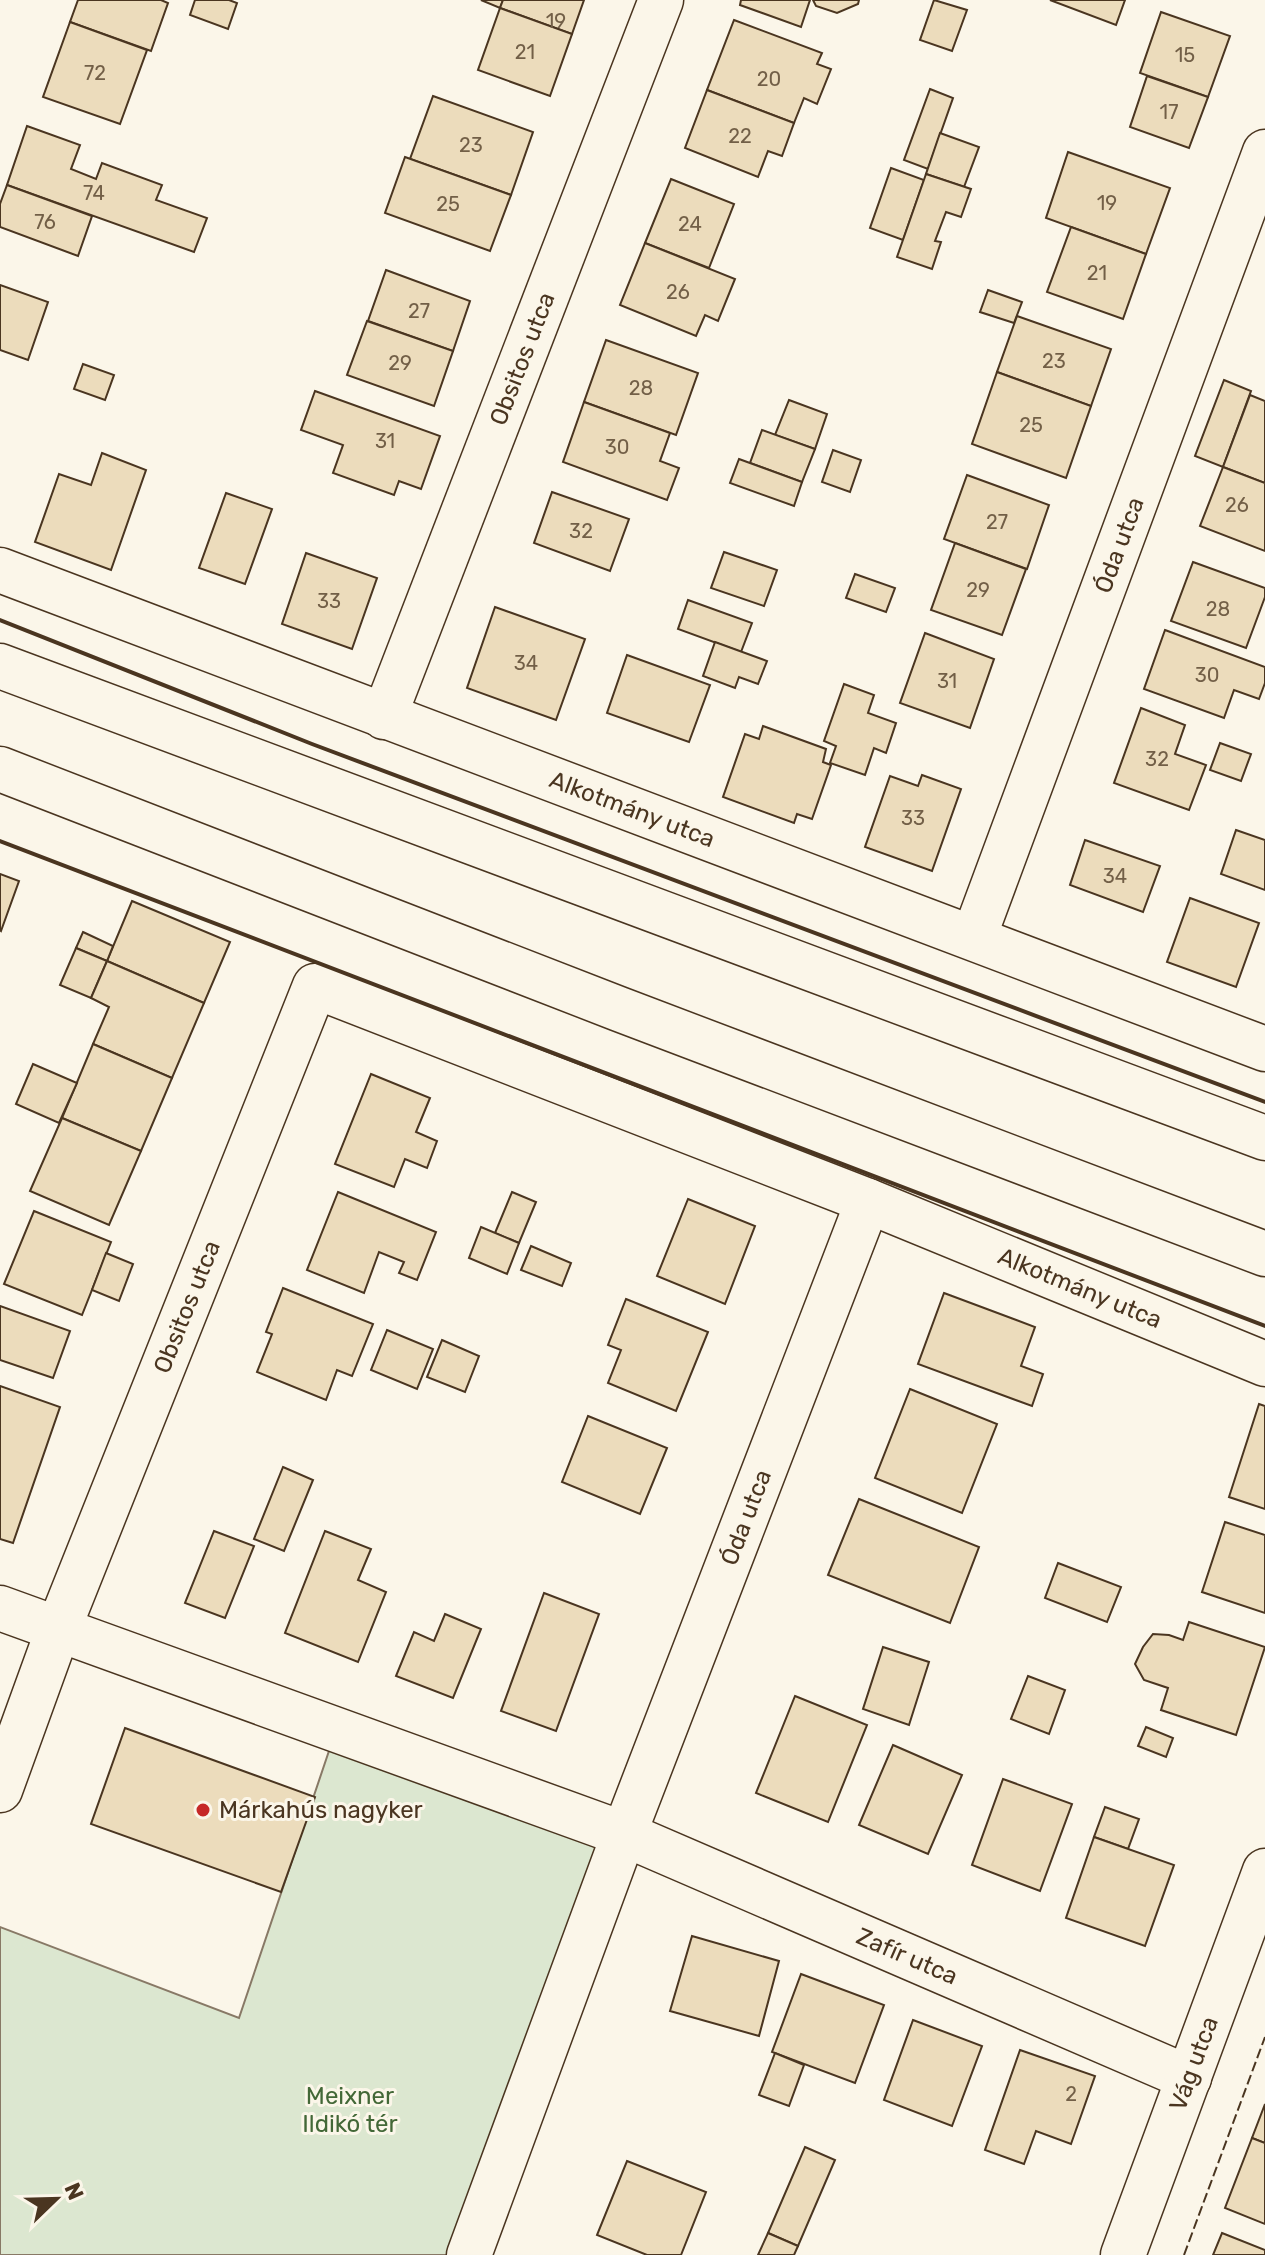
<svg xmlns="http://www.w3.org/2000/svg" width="1265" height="2255" viewBox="0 0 1265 2255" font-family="Rubik,sans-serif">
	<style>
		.green { fill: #dce7d0; stroke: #887966; stroke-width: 2 }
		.building { fill: #ecdcbc; stroke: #4a3520; stroke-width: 2 }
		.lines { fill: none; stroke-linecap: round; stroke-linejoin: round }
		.minor-casing { stroke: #4a3520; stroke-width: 47 }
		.primary-casing { stroke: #4a3520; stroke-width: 47 }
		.minor { stroke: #fbf6e9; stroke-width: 44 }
		.primary { stroke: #fbf6e9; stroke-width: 44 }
		.fence { stroke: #4a3520; stroke-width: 2; stroke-dasharray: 10 4; stroke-linecap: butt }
		.wall { stroke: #4a3520; stroke-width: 4 }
		.poi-dot { fill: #c62828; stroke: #fbf6e9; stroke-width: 3 }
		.labels { text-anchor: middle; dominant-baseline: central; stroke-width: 6; stroke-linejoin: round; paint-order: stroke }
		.number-label { font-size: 20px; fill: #725f47 }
		.street-label { font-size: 24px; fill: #4a3520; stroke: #fbf6e9 }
		.poi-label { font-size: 24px; fill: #4a3520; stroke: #fbf6e9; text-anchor: start }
		.park-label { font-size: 24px; fill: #436837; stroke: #fbf6e9 }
	</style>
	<rect width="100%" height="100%" fill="#fbf6e9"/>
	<polygon class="green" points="332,1742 599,1844 451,2255 0,2255 0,1927 239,2018"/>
	<g class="building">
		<polygon points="78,0 161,0 168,3 151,51 70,22"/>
		<polygon points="195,0 229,0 237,3 228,29 190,15"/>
		<polygon points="481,0 503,0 500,8"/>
		<polygon points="503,0 584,0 572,34 500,8"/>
		<polygon points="741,0 810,0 801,27 740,5"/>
		<polygon points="813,0 859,0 858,4 837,13 816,6"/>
		<polygon points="934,0 967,10 952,51 920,40"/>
		<polygon points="1050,0 1125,0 1116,25"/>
		<polygon points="500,8 572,34 550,96 478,70"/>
		<polygon points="1161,12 1230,36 1208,97 1140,73"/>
		<polygon points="734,20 822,53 817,64 831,69 817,104 804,98 794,123 707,90"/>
		<polygon points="70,22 147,50 120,124 43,97"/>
		<polygon points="1147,76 1208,97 1189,148 1130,127"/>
		<polygon points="930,89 953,98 928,169 904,160"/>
		<polygon points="707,90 794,123 782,156 768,151 758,177 685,148"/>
		<polygon points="433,96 533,132 511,195 410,159"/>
		<polygon points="27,126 80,145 71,169 96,179 102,163 162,185 156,200 207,218 194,252 7,185"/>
		<polygon points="940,133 979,147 964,187 926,174"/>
		<polygon points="1068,152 1170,188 1146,254 1046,218"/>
		<polygon points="405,157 511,195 490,251 385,213"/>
		<polygon points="891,168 924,180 903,240 870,228"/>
		<polygon points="926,174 971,189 961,217 946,212 935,241 941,242 932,269 897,257"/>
		<polygon points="671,179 734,204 709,268 645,243"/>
		<polygon points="7,185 92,216 78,256 0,227 0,204"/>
		<polygon points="1071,227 1146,254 1123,319 1047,292"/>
		<polygon points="645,243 735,279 718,321 705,315 696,336 620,305"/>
		<polygon points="386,270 470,301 453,351 368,321"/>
		<polygon points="0,285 48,302 28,360 0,350"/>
		<polygon points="988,290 1022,302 1014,323 980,312"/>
		<polygon points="1017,316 1111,349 1091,406 997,372"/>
		<polygon points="367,321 453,351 434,406 347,375"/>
		<polygon points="606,340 698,373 676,435 584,402"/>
		<polygon points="83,364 114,375 105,400 74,389"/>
		<polygon points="997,372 1091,406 1066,478 972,444"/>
		<polygon points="1224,380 1251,391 1223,467 1195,456"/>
		<polygon points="315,391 440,436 421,489 399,481 394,495 333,473 343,445 301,430"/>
		<polygon points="1250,395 1265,401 1265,483 1223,467"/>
		<polygon points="789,400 827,414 815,449 775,435"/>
		<polygon points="584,402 670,433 660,461 679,468 667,500 563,462"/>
		<polygon points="762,430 815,449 802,482 750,463"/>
		<polygon points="833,450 861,460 850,492 822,482"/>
		<polygon points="102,453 146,470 111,570 35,542 59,474 91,485"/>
		<polygon points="739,459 802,482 794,506 730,483"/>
		<polygon points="1223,467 1265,483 1265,551 1200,526"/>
		<polygon points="967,475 1049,505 1027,569 944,539"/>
		<polygon points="552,492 629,519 610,571 534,543"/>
		<polygon points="226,493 272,509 245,584 199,568"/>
		<polygon points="955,543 1026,569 1002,635 931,610"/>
		<polygon points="724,552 777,570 764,606 711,588"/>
		<polygon points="306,553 377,578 352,649 282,624"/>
		<polygon points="1193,562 1265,588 1265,597 1246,648 1171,621"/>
		<polygon points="855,574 895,588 886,612 846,598"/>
		<polygon points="688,600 752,623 741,652 678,629"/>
		<polygon points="495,607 585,639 556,720 467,688"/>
		<polygon points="1165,630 1265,667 1265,683 1259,699 1234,690 1224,718 1144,689"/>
		<polygon points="925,633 994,659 970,728 900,703"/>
		<polygon points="715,642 767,661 758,684 739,677 735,688 703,676"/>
		<polygon points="627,655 710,685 689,742 607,713"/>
		<polygon points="844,684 874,695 868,713 896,723 886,753 874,748 865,775 830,763 836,746 824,741"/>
		<polygon points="1141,708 1185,725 1175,754 1206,765 1189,810 1114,783"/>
		<polygon points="763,726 826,749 823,762 831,765 812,819 797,814 794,823 723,797 745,734 759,739"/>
		<polygon points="1220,743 1251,754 1241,781 1210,770"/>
		<polygon points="922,775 961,789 932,871 865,847 890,776 918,786"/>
		<polygon points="1236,830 1265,840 1265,890 1221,874"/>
		<polygon points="1085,840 1160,866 1143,912 1070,885"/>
		<polygon points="0,874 19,881 1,931 0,930"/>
		<polygon points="1190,898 1259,923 1236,987 1167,962"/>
		<polygon points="132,901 230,942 204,1003 107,961"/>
		<polygon points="83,932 113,946 107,961 76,948"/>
		<polygon points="76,948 107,961 91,998 60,985"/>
		<polygon points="107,961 204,1003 172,1078 93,1044 109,1007 91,998"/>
		<polygon points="93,1044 172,1078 141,1151 62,1118"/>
		<polygon points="33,1064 77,1083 59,1123 16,1104"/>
		<polygon points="371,1074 430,1098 416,1132 437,1141 427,1168 405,1159 394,1187 335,1164"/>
		<polygon points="62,1118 141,1151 109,1225 30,1191"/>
		<polygon points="338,1192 436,1232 417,1280 399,1273 404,1262 379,1252 364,1293 307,1270"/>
		<polygon points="512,1192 536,1202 519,1243 495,1233"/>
		<polygon points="688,1199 755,1226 725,1304 657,1276"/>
		<polygon points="34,1211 111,1242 82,1315 4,1284"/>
		<polygon points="481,1227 519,1243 507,1274 469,1258"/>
		<polygon points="531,1246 571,1263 562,1286 521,1270"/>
		<polygon points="106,1253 133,1264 119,1301 92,1290"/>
		<polygon points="283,1288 373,1324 352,1376 337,1370 326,1400 257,1372 272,1334 266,1332"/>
		<polygon points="944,1293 1035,1327 1021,1366 1043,1374 1032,1406 918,1364"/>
		<polygon points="626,1299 708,1332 676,1411 608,1383 621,1350 608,1345"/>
		<polygon points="0,1306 70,1331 53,1378 0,1360"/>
		<polygon points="387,1330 433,1349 417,1389 371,1370"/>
		<polygon points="442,1340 479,1356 465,1392 427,1377"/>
		<polygon points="0,1386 60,1407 13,1543 0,1539"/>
		<polygon points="910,1389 997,1424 962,1513 875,1478"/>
		<polygon points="1259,1404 1265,1406 1265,1509 1229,1497"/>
		<polygon points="588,1416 667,1448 640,1514 562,1482"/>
		<polygon points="283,1467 313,1480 284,1551 254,1539"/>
		<polygon points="859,1499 979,1547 950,1623 828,1575"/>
		<polygon points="1225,1522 1265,1535 1265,1613 1202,1592"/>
		<polygon points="214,1531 254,1546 225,1618 185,1603"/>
		<polygon points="325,1531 371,1549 358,1580 386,1592 358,1662 285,1633"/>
		<polygon points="1058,1563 1121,1587 1107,1622 1045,1598"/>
		<polygon points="544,1593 599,1614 556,1731 501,1711"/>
		<polygon points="445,1614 481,1629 453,1698 396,1676 414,1632 434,1641"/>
		<polygon points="1189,1622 1265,1647 1236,1735 1161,1710 1168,1688 1144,1680 1135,1664 1143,1647 1153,1634 1169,1635 1183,1640"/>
		<polygon points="883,1647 929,1662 909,1725 863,1709"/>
		<polygon points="1028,1676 1065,1690 1049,1734 1011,1719"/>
		<polygon points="795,1696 867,1725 828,1822 756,1793"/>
		<polygon points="1146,1727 1173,1738 1166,1757 1138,1746"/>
		<polygon points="125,1728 315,1797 281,1892 91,1824"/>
		<polygon points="893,1745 962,1775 928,1854 859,1825"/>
		<polygon points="1003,1779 1072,1804 1040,1891 972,1865"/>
		<polygon points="1105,1807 1139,1819 1128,1849 1094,1837"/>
		<polygon points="1094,1837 1174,1865 1145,1946 1066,1918"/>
		<polygon points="692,1936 779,1961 759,2036 670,2011"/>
		<polygon points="801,1974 884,2005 855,2083 772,2052"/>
		<polygon points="913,2020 982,2046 952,2126 884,2100"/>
		<polygon points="1020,2050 1095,2076 1071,2144 1036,2131 1024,2164 985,2150"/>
		<polygon points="775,2053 804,2065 789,2106 759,2095"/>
		<polygon points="1265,2104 1265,2143 1252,2138"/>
		<polygon points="1252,2138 1265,2143 1265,2224 1225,2208"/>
		<polygon points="805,2147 835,2160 798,2246 768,2233"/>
		<polygon points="627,2161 706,2192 681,2255 647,2255 597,2235"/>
		<polygon points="768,2233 798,2246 794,2255 758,2255"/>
		<polygon points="1222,2233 1265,2250 1265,2255 1213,2255"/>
	</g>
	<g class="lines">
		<defs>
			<g id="minor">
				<path id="s1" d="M0,570L1265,1049"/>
				<path id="s2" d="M384,717L661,0"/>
				<path id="s3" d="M974,937L1265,152"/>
				<path id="s4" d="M0,1608L624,1834L1189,2078"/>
				<path id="s5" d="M0,1790L58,1630L315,986L868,1201L1265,1364"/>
				<path id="s6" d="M469,2255L624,1834L868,1201"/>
				<path id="s7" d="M1123,2255L1265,1871"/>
			</g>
			<g id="primary">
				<polyline points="0,666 1265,1138"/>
				<polyline points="0,769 619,1009 1265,1254"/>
			</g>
		</defs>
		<use href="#minor" class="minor-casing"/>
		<use href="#primary" class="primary-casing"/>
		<use href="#minor" class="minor"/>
		<use href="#primary" class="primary"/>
		<polyline class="fence" points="1184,2255 1265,2037"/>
		<g class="wall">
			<polyline points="0,620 312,744 1265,1102"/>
			<polyline points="0,841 1265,1326"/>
		</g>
	</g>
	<circle class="poi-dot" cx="203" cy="1810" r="8"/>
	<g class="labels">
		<g class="number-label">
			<text x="556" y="21">19</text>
			<text x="525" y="52">21</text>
			<text x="1185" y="55">15</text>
			<text x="95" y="73">72</text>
			<text x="769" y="79">20</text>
			<text x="1169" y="112">17</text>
			<text x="740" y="136">22</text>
			<text x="471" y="145">23</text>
			<text x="94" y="193">74</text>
			<text x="1107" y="203">19</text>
			<text x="448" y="204">25</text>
			<text x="45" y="222">76</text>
			<text x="690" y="224">24</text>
			<text x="1097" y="273">21</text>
			<text x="678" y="292">26</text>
			<text x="419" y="311">27</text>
			<text x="1054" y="361">23</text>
			<text x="400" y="363">29</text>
			<text x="641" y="388">28</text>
			<text x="1031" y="425">25</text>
			<text x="385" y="441">31</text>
			<text x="617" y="447">30</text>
			<text x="1237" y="505">26</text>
			<text x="997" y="522">27</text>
			<text x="581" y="531">32</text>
			<text x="978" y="590">29</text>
			<text x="329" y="601">33</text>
			<text x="1218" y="609">28</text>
			<text x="526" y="663">34</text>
			<text x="1207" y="675">30</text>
			<text x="947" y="681">31</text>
			<text x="1157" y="759">32</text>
			<text x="913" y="818">33</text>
			<text x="1115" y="876">34</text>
			<text x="1071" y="2094">2</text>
		</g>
		<g class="street-label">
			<text stroke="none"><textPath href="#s2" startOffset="384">Obsitos utca</textPath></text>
			<text stroke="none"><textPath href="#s3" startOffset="418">Óda utca</textPath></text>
			<text stroke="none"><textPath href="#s1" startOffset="676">Alkotmány utca</textPath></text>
			<text stroke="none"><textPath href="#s5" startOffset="1686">Alkotmány utca</textPath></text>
			<text stroke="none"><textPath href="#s5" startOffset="518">Obsitos utca</textPath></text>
			<text stroke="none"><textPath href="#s6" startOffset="788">Óda utca</textPath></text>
			<text stroke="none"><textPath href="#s4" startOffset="972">Zafír utca</textPath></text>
			<text stroke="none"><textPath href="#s7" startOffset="204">Vág utca</textPath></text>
		</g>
		<g class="poi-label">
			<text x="219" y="1810">Márkahús nagyker</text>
		</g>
		<g class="park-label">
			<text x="350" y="2096">Meixner<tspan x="350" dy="28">Ildikó tér</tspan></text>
		</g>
	</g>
	<g transform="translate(56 2199) rotate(67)" stroke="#fbf6e9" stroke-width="6" paint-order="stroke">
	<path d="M0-6L14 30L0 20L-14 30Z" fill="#4a3520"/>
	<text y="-12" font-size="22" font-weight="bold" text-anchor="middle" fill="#4a3520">N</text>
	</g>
</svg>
